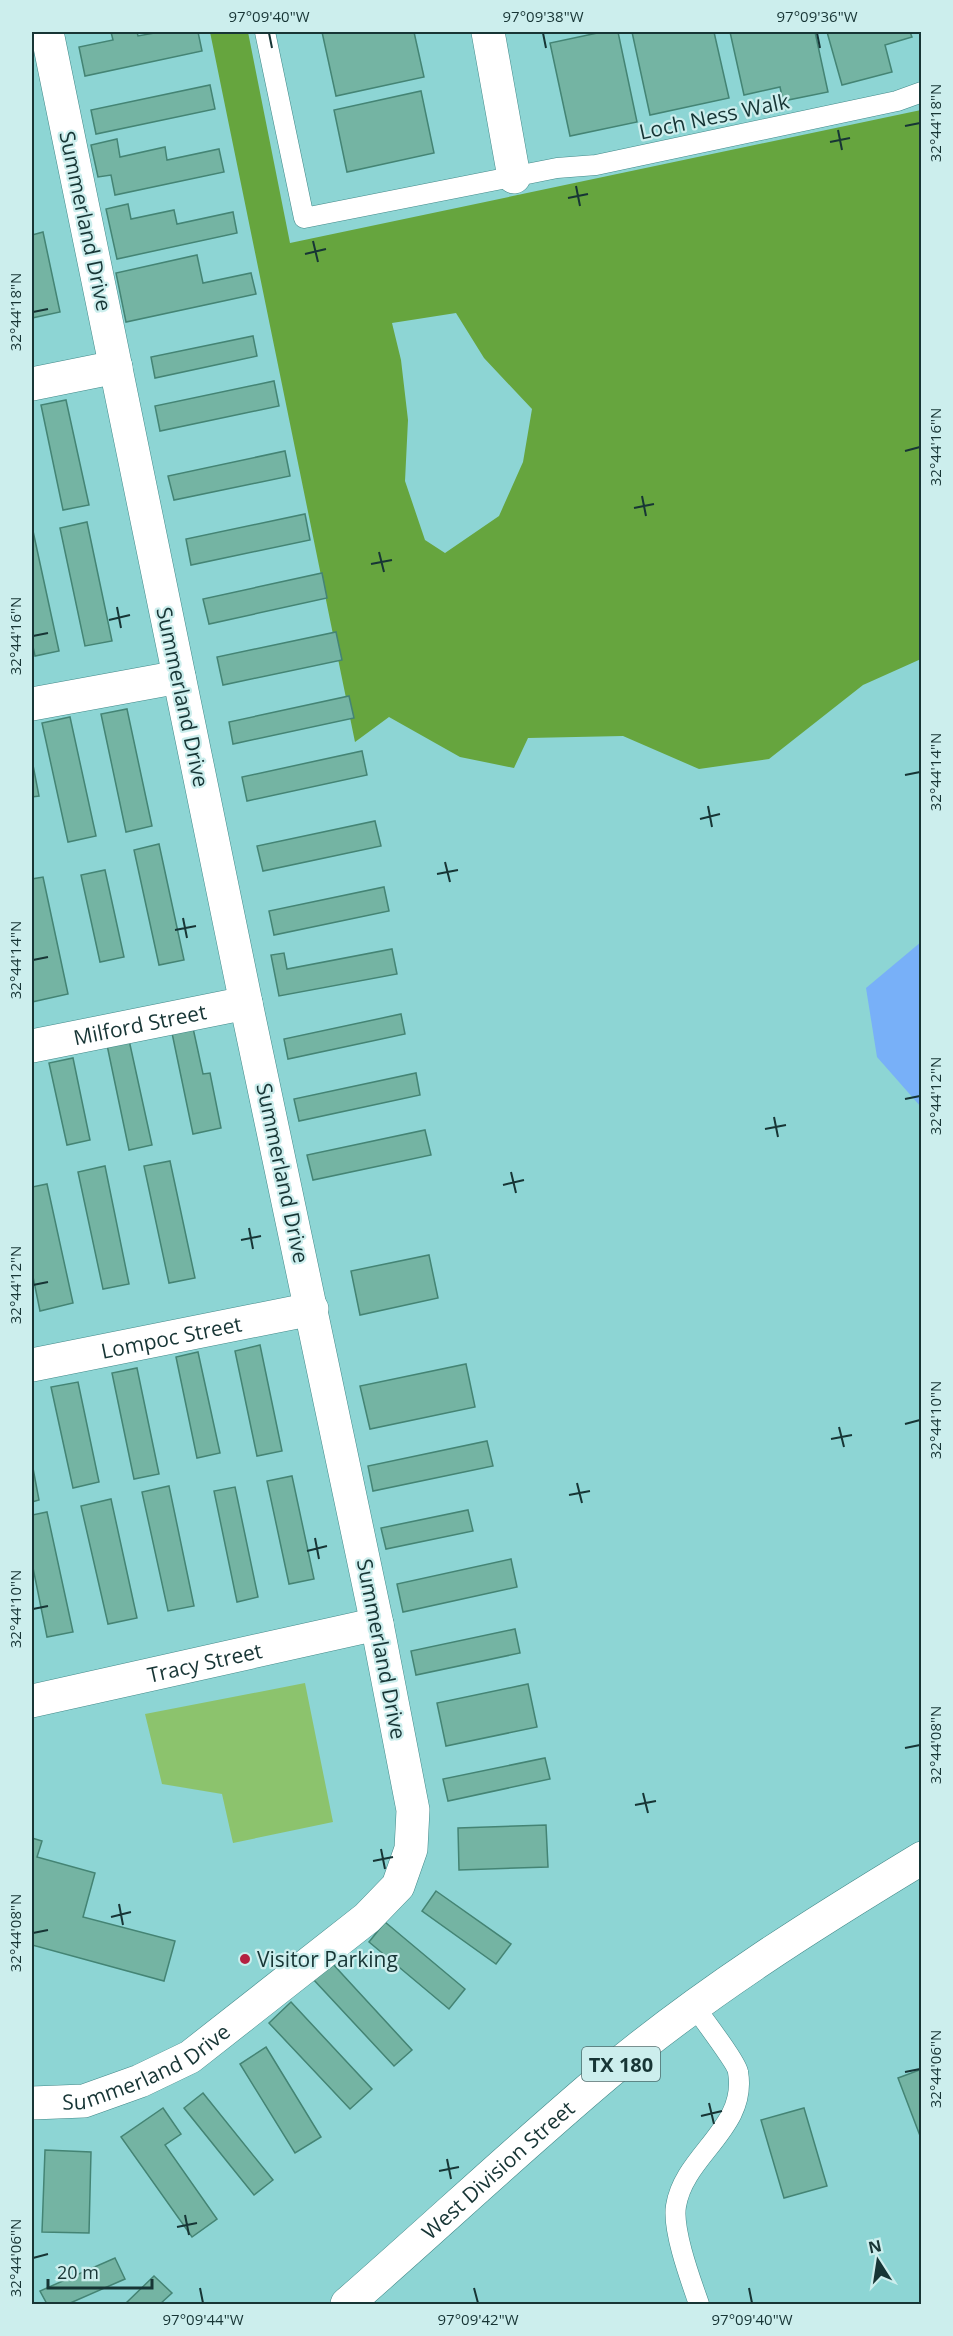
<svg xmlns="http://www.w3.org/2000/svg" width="953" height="2336" viewBox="0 0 953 2336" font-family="'Open Sans',sans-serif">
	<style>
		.green { fill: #8cc36d }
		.forest { fill: #66a53e; fill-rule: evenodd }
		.water { fill: #78b0f8 }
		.building { fill: #74b4a3; stroke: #448474; stroke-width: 1.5 }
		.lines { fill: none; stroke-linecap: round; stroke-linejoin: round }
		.service-casing { stroke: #428989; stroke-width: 21 }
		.minor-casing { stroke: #428989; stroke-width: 34 }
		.primary-casing { stroke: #428989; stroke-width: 34 }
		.service { stroke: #fff; stroke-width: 20 }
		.minor { stroke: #fff; stroke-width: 33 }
		.primary { stroke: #fff; stroke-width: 33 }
		.ticks { fill: none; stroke: #173535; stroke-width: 2 }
		.poi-dot { fill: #b42141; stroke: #cceeed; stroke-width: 2 }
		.labels { text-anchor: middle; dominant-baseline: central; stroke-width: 4.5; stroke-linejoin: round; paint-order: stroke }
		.shield { fill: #cceeed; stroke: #4d6c6c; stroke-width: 1.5 }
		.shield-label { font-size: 20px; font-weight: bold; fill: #173535 }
		.street-label { font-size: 21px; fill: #173535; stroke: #cceeed }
		.poi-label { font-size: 21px; fill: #173535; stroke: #cceeed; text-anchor: start }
		.neatline { fill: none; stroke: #173535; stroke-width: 2 }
		.ticks-label { font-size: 15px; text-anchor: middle; fill: #173535 }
	</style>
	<rect width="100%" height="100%" fill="#8dd5d4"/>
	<polygon class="green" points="305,1683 333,1822 233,1843 222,1794 162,1784 145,1714"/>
	<path class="forest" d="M210,32H248L290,243L921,110V659L863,685L769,759L699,769L623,736L528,738L514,768L460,757L389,717L355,742ZM456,313L484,358L532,409L523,462L499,516L445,553L425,540L405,481L408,420L401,360L392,323Z"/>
	<polygon class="water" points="921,942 921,1107 877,1057 866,988"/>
	<g class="building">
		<polygon points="111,32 137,32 138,36 160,32 198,32 202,51 85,76 79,47 113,40"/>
		<polygon points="322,32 414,32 424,77 336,96"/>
		<polygon points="602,32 618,32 637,122 570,136 550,43"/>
		<polygon points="632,32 714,32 729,98 650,115"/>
		<polygon points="730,32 815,32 828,92 783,101 780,87 744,95"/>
		<polygon points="827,32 910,32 912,37 885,45 892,72 842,85"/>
		<polygon points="210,85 215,109 96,134 91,110"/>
		<polygon points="421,91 434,153 347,172 334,110"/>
		<polygon points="117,139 120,157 165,147 167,160 219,149 224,172 115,195 111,175 98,177 91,145"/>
		<polygon points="128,204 131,219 174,210 177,224 233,212 237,233 117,259 106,209"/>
		<polygon points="43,232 60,312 32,318 32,235"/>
		<polygon points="197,255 203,283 251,273 256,294 126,322 116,273"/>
		<polygon points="253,336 257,356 155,378 151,357"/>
		<polygon points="274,381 279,406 160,431 155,406"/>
		<polygon points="66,400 89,505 63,510 41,405"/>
		<polygon points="285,451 290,476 174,500 168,476"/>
		<polygon points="305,514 310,540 191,565 186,539"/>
		<polygon points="87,522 112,641 85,646 60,528"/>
		<polygon points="33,531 59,651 35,656 32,642 32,532"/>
		<polygon points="322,573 327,598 209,624 203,599"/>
		<polygon points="336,632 342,660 223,685 217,657"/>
		<polygon points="349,696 354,718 233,744 229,722"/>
		<polygon points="127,709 152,826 126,832 101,714"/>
		<polygon points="70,717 96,836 68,842 42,723"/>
		<polygon points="362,751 367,775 247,801 242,777"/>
		<polygon points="32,760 39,796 32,797"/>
		<polygon points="375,821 381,846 263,871 257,846"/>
		<polygon points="159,844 184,960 159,965 134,850"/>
		<polygon points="105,870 124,957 100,962 81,875"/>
		<polygon points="43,877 68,994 32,1002 32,879"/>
		<polygon points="384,887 389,911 274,935 269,911"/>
		<polygon points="392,949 397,974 279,996 271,955 284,953 287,969"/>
		<polygon points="401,1014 405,1034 288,1059 284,1039"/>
		<polygon points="193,1028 203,1074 210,1073 221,1128 193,1134 172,1033"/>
		<polygon points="129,1040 152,1145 129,1150 107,1045"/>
		<polygon points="73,1058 90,1140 67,1145 49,1063"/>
		<polygon points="416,1073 420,1095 299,1121 294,1099"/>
		<polygon points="425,1130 431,1155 313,1180 307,1155"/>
		<polygon points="170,1161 195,1278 169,1283 144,1166"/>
		<polygon points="105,1166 129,1284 103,1289 78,1172"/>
		<polygon points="47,1184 73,1303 40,1311 32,1272 32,1187"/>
		<polygon points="429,1255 438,1298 360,1315 351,1271"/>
		<polygon points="260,1345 282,1451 257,1456 235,1351"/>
		<polygon points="198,1352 220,1453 197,1458 176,1357"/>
		<polygon points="466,1364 475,1407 370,1429 360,1386"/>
		<polygon points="137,1368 159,1474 134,1479 112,1373"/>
		<polygon points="78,1382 99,1482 73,1488 51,1387"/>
		<polygon points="487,1441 493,1466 373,1491 368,1466"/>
		<polygon points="32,1463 39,1500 32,1502"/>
		<polygon points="292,1476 314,1579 289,1584 267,1481"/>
		<polygon points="169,1486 194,1606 168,1611 142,1492"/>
		<polygon points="235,1487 258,1597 237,1602 214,1491"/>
		<polygon points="111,1499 137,1618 108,1624 81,1506"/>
		<polygon points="468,1510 473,1531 386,1549 381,1528"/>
		<polygon points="47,1512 73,1632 47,1637 32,1563 32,1515"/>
		<polygon points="511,1559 517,1587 403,1612 397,1584"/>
		<polygon points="515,1629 520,1653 416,1675 411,1651"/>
		<polygon points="528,1684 537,1727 446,1746 437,1703"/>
		<polygon points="545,1758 550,1779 448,1801 443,1779"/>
		<polygon points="546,1825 548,1867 459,1870 458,1828"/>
		<polygon points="32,1838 42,1841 37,1857 95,1873 83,1917 175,1941 164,1981 32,1945"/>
		<polygon points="436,1891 511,1944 496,1964 422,1911"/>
		<polygon points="385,1922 465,1989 449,2009 369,1942"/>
		<polygon points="331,1962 412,2050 394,2066 313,1979"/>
		<polygon points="291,2002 372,2089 350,2109 269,2023"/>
		<polygon points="266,2047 321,2137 295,2153 240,2064"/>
		<polygon points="922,2069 922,2141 898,2078"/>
		<polygon points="203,2093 273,2180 254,2195 184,2108"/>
		<polygon points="163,2108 181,2134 165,2145 217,2219 192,2237 121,2137"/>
		<polygon points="804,2108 827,2186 784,2198 761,2120"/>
		<polygon points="45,2150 91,2152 89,2233 42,2232"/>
		<polygon points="115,2258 125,2279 68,2304 47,2304 40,2291"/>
		<polygon points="154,2276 172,2293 160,2304 125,2304"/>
	</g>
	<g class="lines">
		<defs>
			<g id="service">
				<polyline points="265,32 304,218 557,168 596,165 897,101 922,92"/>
				<path d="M695,2007C703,2019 737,2063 738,2072C748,2128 684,2155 676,2206C672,2230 691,2281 699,2304"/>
			</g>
			<g id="minor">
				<polyline points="488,32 514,177"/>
				<polyline points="32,384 116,367"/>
				<polyline points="32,704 179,677"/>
				<path id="s1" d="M32,1046L246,1003"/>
				<path id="s2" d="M32,1365L312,1309"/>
				<path id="s3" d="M32,1701L377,1624"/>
				<path id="s4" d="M32,2103L84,2101L140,2081L190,2057L367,1918L398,1886L411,1849L413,1810L377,1624L246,1003L47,32"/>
			</g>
			<g id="primary">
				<path id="s5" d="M347,2304C434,2228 519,2148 608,2073C705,1992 813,1924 922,1858"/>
			</g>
		</defs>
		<use href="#service" class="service-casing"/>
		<use href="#minor" class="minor-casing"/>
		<use href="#primary" class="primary-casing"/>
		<use href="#service" class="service"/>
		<use href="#minor" class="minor"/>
		<use href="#primary" class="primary"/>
	</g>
	<path class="ticks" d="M269,33L272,48M543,33L546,48M817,33L820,48M905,126L920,123M838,130L842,150M830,142L850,138M576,186L580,206M568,198L588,194M313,241L318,262M305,254L326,249M33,312L48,309M905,451L920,447M642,496L646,516M634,508L654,504M379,552L384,572M371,564L392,560M117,607L121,628M109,620L130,615M33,636L48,633M905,775L920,772M708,806L712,827M700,819L720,814M445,862L450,882M437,874L458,870M183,918L187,938M175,930L196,926M33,960L48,957M905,1099L920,1096M774,1117L778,1137M765,1129L786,1125M511,1172L516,1193M503,1185L524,1180M249,1228L253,1249M241,1240L261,1236M33,1285L48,1282M905,1424L920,1420M839,1427L844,1447M831,1439L852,1435M577,1483L582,1503M569,1495L590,1491M315,1538L319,1559M307,1551L327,1546M33,1609L48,1606M905,1748L920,1745M643,1793L648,1813M635,1805L656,1801M381,1849L385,1869M373,1861L393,1857M119,1904L123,1925M111,1917L131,1912M33,1933L48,1930M905,2072L920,2069M709,2103L714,2124M701,2116L722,2111M447,2159L451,2179M439,2171L459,2167M185,2215L189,2235M177,2227L197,2223M33,2258L48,2254M200,2288L203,2303M474,2288L478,2303M749,2288L752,2303"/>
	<circle class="poi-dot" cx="245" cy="1959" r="6"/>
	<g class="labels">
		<rect class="shield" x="582" y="2047" width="78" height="34" rx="4.5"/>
		<g class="shield-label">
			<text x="621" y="2064">TX 180</text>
		</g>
		<g class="street-label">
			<text transform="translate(714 116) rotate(-12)">Loch Ness Walk</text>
			<text transform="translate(86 221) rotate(78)">Summerland Drive</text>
			<text transform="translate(183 697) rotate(78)">Summerland Drive</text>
			<text stroke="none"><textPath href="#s1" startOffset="110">Milford Street</textPath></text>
			<text transform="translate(283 1173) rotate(78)">Summerland Drive</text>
			<text stroke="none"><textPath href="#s2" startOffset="142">Lompoc Street</textPath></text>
			<text transform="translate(382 1649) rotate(79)">Summerland Drive</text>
			<text stroke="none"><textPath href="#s3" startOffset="177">Tracy Street</textPath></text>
			<text stroke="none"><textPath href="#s4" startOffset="122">Summerland Drive</textPath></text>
			<text stroke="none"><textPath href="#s5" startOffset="202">West Division Street</textPath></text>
		</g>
		<g class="poi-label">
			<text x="257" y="1959">Visitor Parking</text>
		</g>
	</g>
	<rect width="953" height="2336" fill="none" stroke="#cceeed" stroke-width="66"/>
	<g transform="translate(878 2261) rotate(348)" stroke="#cceeed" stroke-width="4.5" paint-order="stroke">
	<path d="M0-4.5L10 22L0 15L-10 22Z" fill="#173535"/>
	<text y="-9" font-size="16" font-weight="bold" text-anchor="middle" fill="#173535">N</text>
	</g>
	<path d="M48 2279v9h104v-9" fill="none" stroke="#173535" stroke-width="3"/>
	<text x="57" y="2279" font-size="18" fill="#173535" stroke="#cceeed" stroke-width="4.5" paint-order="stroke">20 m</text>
	<rect x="33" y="33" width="887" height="2270" class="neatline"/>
	<g class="ticks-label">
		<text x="269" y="22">97°09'40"W</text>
		<text x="543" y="22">97°09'38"W</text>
		<text x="817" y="22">97°09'36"W</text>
		<text transform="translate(936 123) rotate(-90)" y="5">32°44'18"N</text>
		<text transform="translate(16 312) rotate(-90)" y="5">32°44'18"N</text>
		<text transform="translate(936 447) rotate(-90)" y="5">32°44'16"N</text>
		<text transform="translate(16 636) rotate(-90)" y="5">32°44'16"N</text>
		<text transform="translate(936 772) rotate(-90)" y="5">32°44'14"N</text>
		<text transform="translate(16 960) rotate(-90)" y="5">32°44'14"N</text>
		<text transform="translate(936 1096) rotate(-90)" y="5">32°44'12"N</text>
		<text transform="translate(16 1285) rotate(-90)" y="5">32°44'12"N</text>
		<text transform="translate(936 1420) rotate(-90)" y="5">32°44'10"N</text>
		<text transform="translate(16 1609) rotate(-90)" y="5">32°44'10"N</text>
		<text transform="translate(936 1745) rotate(-90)" y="5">32°44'08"N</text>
		<text transform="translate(16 1933) rotate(-90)" y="5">32°44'08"N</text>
		<text transform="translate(936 2069) rotate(-90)" y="5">32°44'06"N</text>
		<text transform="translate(16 2258) rotate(-90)" y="5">32°44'06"N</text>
		<text x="203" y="2325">97°09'44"W</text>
		<text x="478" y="2325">97°09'42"W</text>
		<text x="752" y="2325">97°09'40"W</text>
	</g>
</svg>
